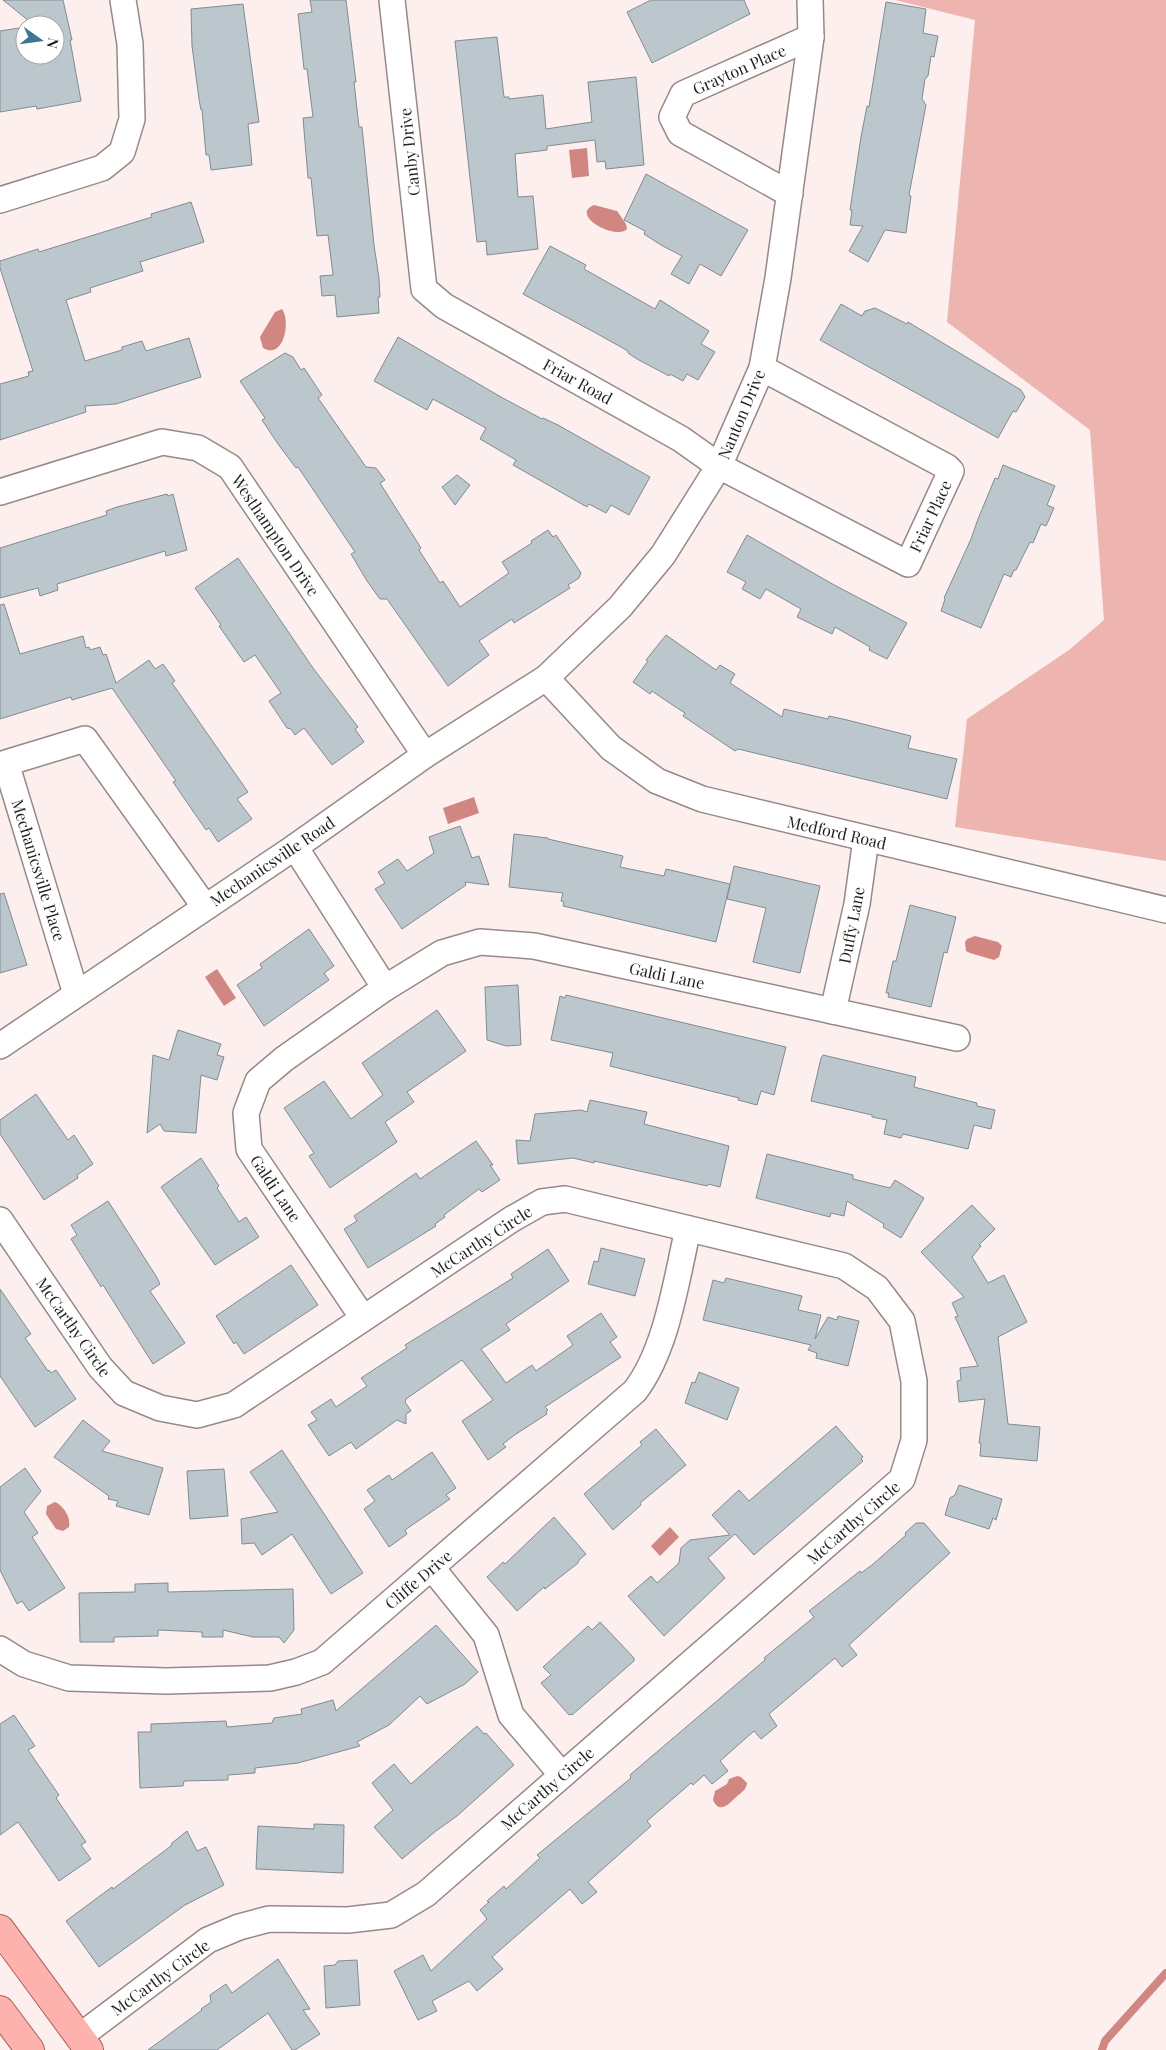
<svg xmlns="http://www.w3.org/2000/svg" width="1166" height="2050" viewBox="0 0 1166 2050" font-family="'Playfair Display',serif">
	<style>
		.green { fill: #eeb5b0 }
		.water { fill: #d18681 }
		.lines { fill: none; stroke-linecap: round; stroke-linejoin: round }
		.stream { stroke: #d18681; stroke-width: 8 }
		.building { fill: #bbc7cd; stroke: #808c91 }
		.minor-casing { stroke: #968988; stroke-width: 28 }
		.primary-casing { stroke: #b05d59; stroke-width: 30 }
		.minor { stroke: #fff; stroke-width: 25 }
		.primary { stroke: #fdb2ae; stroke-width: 28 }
		.labels { text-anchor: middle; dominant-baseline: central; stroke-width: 4; stroke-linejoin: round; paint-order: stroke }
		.street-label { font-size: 16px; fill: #241f1f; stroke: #fff }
	</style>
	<rect width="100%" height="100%" fill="#fdefee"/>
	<polygon class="green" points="895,0 1166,0 1166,861 955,827 967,719 1069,650 1104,620 1090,430 947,322 975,20"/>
	<g class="water">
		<polygon points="587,148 589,176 572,178 569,150"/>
		<path d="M594,205L617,211L626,224L627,229C616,241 569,215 594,205Z"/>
		<path d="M282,309C291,321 284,360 263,348L260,337L275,312Z"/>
		<polygon points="474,797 479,813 448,824 443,808"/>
		<polygon points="975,936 998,942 1002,946 999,957 994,960 970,953 966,951 965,942 967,939"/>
		<polygon points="217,969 236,998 224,1006 205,977"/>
		<path d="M55,1502C64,1506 71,1518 69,1527L63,1531L56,1529L46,1514L47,1506Z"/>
		<polygon points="670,1527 679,1537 660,1556 651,1546"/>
		<path d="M737,1776L741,1777L747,1783C746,1791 740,1793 734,1799C727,1806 719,1813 713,1800L715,1791L727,1784L729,1779Z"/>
	</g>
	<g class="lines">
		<polyline class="stream" points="1102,2050 1105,2041 1166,1973"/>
	</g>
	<g class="building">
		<polygon points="3,0 63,0 72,40 70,40 81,101 37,109 36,106 0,112 0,31 25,27 25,55 55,55 55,25 34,25"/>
		<polygon points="310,0 346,0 356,82 354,82 359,127 362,127 374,245 379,278 380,297 378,297 379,313 337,317 335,295 322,296 320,276 333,275 328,235 317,236 311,178 308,178 303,118 313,117 307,69 304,69 298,14 312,12"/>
		<polygon points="651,0 744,0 750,14 652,63 627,12"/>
		<polygon points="886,2 926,9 923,33 938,36 934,57 931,56 928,76 925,79 922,99 926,105 909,195 911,196 906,233 885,230 868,262 849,251 863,226 850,225 852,210 850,210 861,137 867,106 869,107"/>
		<polygon points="243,4 259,122 248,124 252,165 211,170 209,155 206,155 202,109 201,110 199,99 192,46 191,9"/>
		<polygon points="497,37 504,97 509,97 509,99 543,95 546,129 592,122 588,82 636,77 644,165 606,169 605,161 597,162 595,140 547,146 547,150 515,154 518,197 533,196 538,249 487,255 486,241 477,242 455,41"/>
		<polygon points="646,174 748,230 721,276 700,264 689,284 671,274 682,256 661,245 644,234 645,231 624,220"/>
		<polygon points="191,202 204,242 140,262 143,271 90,288 91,292 66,300 85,361 122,350 122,347 142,341 146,351 189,338 201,377 116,404 85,406 86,412 0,440 0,384 29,376 28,372 33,371 0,268 0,261 38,249 39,252 152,217 151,214"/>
		<polygon points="550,246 586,265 584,269 655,309 660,300 709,331 701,344 715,352 698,380 687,374 683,381 670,374 669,376 637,359 628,353 628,351 594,332 523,294"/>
		<polygon points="841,304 862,316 865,311 875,308 907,324 908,322 1021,390 1025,397 1016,412 1013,411 998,438 820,340"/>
		<polygon points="398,337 501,397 542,419 543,418 558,425 650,477 629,515 611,505 606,513 589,504 587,507 513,465 516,460 480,439 486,428 433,399 427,410 374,381"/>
		<polygon points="285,353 293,357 301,370 304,368 322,395 318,398 366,467 376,468 385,480 380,483 421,548 419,550 440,583 443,581 460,607 509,573 502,562 532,543 531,541 548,530 553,537 556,535 581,573 579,578 568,585 570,588 514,623 512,619 479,641 489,655 448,686 387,599 380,599 367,581 351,554 355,552 298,467 296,468 278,444 262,420 265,418 240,381"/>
		<polygon points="1003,465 1055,486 1047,505 1054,508 1046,526 1041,524 1033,543 1030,542 1016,570 1014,570 1011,577 1004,574 981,628 941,611 945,599 944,598 971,539 978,519 995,478 998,479"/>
		<polygon points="457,475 470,485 455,505 442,487"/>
		<polygon points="167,494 168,496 173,494 187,550 166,556 165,551 57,584 58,590 40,596 38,588 0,598 0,548 107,515 106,511 117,507"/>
		<polygon points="747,535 836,586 907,623 887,659 869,650 870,647 835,627 832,634 797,617 801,609 766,589 760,599 742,589 746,582 727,572"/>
		<polygon points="238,558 313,668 358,727 355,729 364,742 332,765 304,728 295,735 291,729 287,728 269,701 281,693 255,655 244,662 219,626 221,625 195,588"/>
		<polygon points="4,604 20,654 83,636 86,648 89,647 90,650 100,647 103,655 106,654 116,683 149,660 155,669 163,664 175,681 172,683 248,792 237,799 252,819 218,842 209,828 206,830 173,782 176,781 112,688 72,700 71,697 0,719 0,605"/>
		<polygon points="666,635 716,670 720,665 735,674 730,683 782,717 784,709 828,719 829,716 847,720 911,736 908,748 957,759 947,799 738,749 735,751 683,716 685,713 668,702 652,691 650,694 633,682 648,661 646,660"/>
		<polygon points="460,826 472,858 479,856 489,885 465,882 466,885 402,929 375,889 385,883 378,872 398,859 407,871 434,853 429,837"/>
		<polygon points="514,834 548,838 548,839 623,856 620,867 664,876 666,869 730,884 716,942 563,906 564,902 561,901 563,893 509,887"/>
		<polygon points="734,866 820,886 800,973 753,962 766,908 727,899"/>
		<polygon points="4,893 27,965 0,973 0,894"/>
		<polygon points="910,905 956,917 947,953 944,952 931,1007 888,997 889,993 886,993 893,961 896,961"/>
		<polygon points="309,929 334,966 324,973 329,980 264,1026 237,985 262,968 260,964"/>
		<polygon points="518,985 521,1045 506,1046 487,1040 485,987"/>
		<polygon points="566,995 786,1047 774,1095 761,1091 757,1105 738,1100 739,1098 610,1066 613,1053 551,1040 560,996 565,998"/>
		<polygon points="437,1010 466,1051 407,1092 414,1102 385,1122 397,1142 330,1188 309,1156 314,1153 284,1108 324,1081 351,1119 383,1095 362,1063"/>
		<polygon points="178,1030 221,1044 217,1055 224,1057 217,1080 201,1075 196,1133 164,1131 160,1124 147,1133 153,1055 169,1060"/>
		<polygon points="823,1055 916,1077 914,1087 977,1103 977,1106 995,1110 991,1129 974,1125 968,1149 903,1134 901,1138 884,1134 887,1120 872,1117 872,1115 811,1101 821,1058"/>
		<polygon points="36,1094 68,1140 74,1135 93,1164 77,1175 78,1178 44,1200 0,1134 0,1120"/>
		<polygon points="590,1100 647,1112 644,1124 729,1146 720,1187 708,1184 707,1186 594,1161 594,1163 573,1158 518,1164 516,1140 530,1141 535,1114 581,1110 587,1112"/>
		<polygon points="476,1141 493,1165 490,1165 500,1180 482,1192 479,1189 444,1215 445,1217 435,1224 436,1226 368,1268 344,1229 357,1221 354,1216 416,1173 420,1179"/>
		<polygon points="767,1154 853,1175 853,1179 890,1188 895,1180 924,1198 901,1238 883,1227 884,1224 847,1201 844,1216 831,1213 830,1217 756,1198"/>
		<polygon points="201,1158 219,1186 217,1188 239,1222 246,1217 259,1237 215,1265 161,1187"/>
		<polygon points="108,1201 156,1276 160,1284 150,1291 185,1343 153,1364 103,1285 101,1287 71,1239 77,1235 71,1225"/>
		<polygon points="972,1205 995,1229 979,1245 981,1246 972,1257 988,1283 1004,1275 1027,1322 998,1337 1008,1424 1040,1427 1037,1461 980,1456 981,1443 979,1443 985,1399 959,1402 957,1381 961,1380 960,1368 978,1366 955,1317 958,1316 952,1303 964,1297 921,1252"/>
		<polygon points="601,1248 645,1259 635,1296 588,1284 594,1261 598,1262"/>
		<polygon points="548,1249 569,1281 506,1324 510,1330 481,1349 506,1383 532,1365 536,1371 573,1345 567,1336 601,1313 617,1337 610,1342 621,1357 545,1407 548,1410 546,1412 547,1414 513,1436 503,1444 506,1447 488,1460 462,1421 493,1400 462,1360 406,1399 405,1402 411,1411 406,1414 406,1424 397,1420 356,1449 351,1442 329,1456 308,1425 317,1420 311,1412 331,1399 336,1407 367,1386 361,1378 407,1348 405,1345 513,1278 511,1274"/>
		<polygon points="291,1265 318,1305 244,1354 236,1342 234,1344 216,1316"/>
		<polygon points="726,1278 802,1296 798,1310 821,1315 815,1339 828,1317 837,1320 838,1316 859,1321 848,1366 816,1358 817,1353 808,1350 811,1345 703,1320 713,1280 724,1283"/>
		<polygon points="0,1289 31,1334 25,1338 48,1371 49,1370 51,1373 56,1370 76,1399 35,1427 0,1376"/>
		<polygon points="699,1372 739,1388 727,1420 685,1403 692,1382 695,1383"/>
		<polygon points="83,1420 110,1441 102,1451 163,1468 149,1515 116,1506 118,1501 108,1499 109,1496 54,1457"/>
		<polygon points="836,1426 863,1457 861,1459 863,1461 754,1555 735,1534 708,1558 725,1578 664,1636 628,1596 651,1576 657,1583 679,1563 681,1548 690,1540 730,1535 712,1515 739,1490 749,1501"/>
		<polygon points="656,1429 686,1465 640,1503 641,1505 613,1530 584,1494 642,1445 640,1442"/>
		<polygon points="282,1450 363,1573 331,1594 292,1534 262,1555 254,1543 242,1544 241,1519 278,1512 250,1472"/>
		<polygon points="432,1452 456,1488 446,1495 450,1499 405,1530 407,1534 389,1547 364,1509 375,1501 367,1490 389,1475 392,1480"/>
		<polygon points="25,1468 41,1491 24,1512 38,1533 32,1537 65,1588 29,1611 22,1601 17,1604 0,1570 0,1487"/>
		<polygon points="224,1469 228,1516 190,1519 187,1471"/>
		<polygon points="959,1485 1002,1499 996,1520 993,1518 989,1529 945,1515 950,1498 955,1495"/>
		<polygon points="554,1517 586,1554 579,1560 578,1563 545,1589 544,1587 517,1611 487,1577 503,1562 505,1564"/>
		<polygon points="916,1523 924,1523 950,1553 849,1645 857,1655 842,1667 835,1658 769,1714 777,1726 761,1739 754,1731 720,1761 728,1771 712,1784 704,1775 693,1785 691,1783 647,1821 651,1826 588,1882 597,1892 582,1904 570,1889 492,1957 503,1969 477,1991 469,1981 432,2001 437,2011 418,2020 394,1971 423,1955 431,1971 487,1919 480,1910 489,1902 487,1901 504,1886 506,1889 540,1858 537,1855 631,1778 630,1775 645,1762 765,1660 764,1658 814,1617 809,1611 860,1571 861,1573 872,1565 906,1535 905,1533"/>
		<polygon points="168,1583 168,1592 293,1589 294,1630 284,1643 279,1637 253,1637 223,1630 223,1637 202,1637 202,1632 158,1630 158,1636 114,1637 114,1642 80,1642 79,1593 135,1592 135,1584"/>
		<polygon points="600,1622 634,1658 634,1661 572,1715 571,1714 569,1715 541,1683 551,1675 543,1667 588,1626 592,1630"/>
		<polygon points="436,1625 478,1672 465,1684 427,1704 420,1696 389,1725 357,1742 360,1746 298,1763 255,1768 255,1773 228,1775 228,1780 184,1781 183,1786 140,1788 138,1732 151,1732 151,1724 226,1721 227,1727 272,1723 274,1718 302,1714 301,1709 333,1700 336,1711"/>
		<polygon points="14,1715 35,1746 28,1750 59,1795 56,1798 86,1842 81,1845 91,1859 59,1881 18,1822 0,1835 0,1724"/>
		<polygon points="477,1726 484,1734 486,1733 514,1765 457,1816 436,1831 402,1859 374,1827 393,1810 372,1783 394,1764 411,1784"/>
		<polygon points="314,1824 344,1825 343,1873 256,1869 258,1826 314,1829"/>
		<polygon points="187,1831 197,1851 206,1847 224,1885 185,1905 99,1967 66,1921 112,1887 113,1889 171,1846 172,1843"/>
		<polygon points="278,1959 310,2009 303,2010 320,2034 295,2050 292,2050 268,2013 217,2050 148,2050 202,2010 201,2009 211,2002 210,1995 226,1984 232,1993"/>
		<polygon points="357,1960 360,2005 326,2008 324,1966 335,1965 338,1961"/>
	</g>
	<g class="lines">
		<defs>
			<g id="minor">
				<polyline points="392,0 424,289 444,306 681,439 719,466 908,564 951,471 947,467 762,368"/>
				<polyline points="790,194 680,133 672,117 683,94 811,37"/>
				<polyline points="0,200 102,168 122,152 132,119 130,44 123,0"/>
				<polyline points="0,492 162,442 198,448 230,467 425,755"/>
				<polyline points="546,678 611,748 657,781 702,799 1166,910"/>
				<polyline points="295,847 385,988"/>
				<polyline points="76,994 6,763 85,739 205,907"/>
				<polyline points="833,1011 857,904 866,839"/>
				<polyline points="0,1046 295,847 425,755 546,678 620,607 663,555 719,466 762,368 778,278 811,37 810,0"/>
				<polyline points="0,1220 100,1367 124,1393 160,1408 197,1415 234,1405 512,1219 542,1202 565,1199 844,1266 877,1288 902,1321 914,1381 914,1440 902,1479 426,1894 391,1915 348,1920 269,1919 239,1927 208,1940 79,2037"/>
				<polyline points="363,1318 249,1149 246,1113 258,1081 284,1059 385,988 442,953 480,942 534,946 957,1038"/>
				<polyline points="432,1568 486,1635 511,1715 562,1775"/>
				<path d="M0,1649L24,1664L69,1678L166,1681L270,1678L296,1672L322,1662L635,1391C667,1349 676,1281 688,1229"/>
			</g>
			<g id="primary">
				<polyline points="0,1929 89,2050"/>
				<polyline points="0,2010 30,2050"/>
			</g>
		</defs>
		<use href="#minor" class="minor-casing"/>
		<use href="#primary" class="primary-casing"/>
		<use href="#minor" class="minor"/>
		<use href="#primary" class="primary"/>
	</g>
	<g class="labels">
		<g class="street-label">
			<text transform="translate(739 69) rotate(-24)">Grayton Place</text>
			<text transform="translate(409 152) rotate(-96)">Canby Drive</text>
			<text transform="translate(578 381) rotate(29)">Friar Road</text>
			<text transform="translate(741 414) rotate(-67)">Nanton Drive</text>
			<text transform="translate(930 516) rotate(-65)">Friar Place</text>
			<text transform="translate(276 535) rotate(56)">Westhampton Drive</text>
			<text transform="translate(837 832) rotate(13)">Medford Road</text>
			<text transform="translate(272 861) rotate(-34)">Mechanicsville Road</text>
			<text transform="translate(39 870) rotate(73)">Mechanicsville Place</text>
			<text transform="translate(851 925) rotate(-79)">Duffy Lane</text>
			<text transform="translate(667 975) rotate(12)">Galdi Lane</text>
			<text transform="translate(276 1188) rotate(56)">Galdi Lane</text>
			<text transform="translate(481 1241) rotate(-33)">McCarthy Circle</text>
			<text transform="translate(74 1327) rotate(55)">McCarthy Circle</text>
			<text transform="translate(853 1522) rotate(-41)">McCarthy Circle</text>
			<text transform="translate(418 1579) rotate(-40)">Cliffe Drive</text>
			<text transform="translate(547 1788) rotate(-41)">McCarthy Circle</text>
			<text transform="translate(160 1977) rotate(-36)">McCarthy Circle</text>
		</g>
	</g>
	<g transform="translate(40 40) rotate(104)"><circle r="24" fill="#ffffff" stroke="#a7a5a5"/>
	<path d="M0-4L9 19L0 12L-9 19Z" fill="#3b778f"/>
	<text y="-8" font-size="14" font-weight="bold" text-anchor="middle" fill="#241f1f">N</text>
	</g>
</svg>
